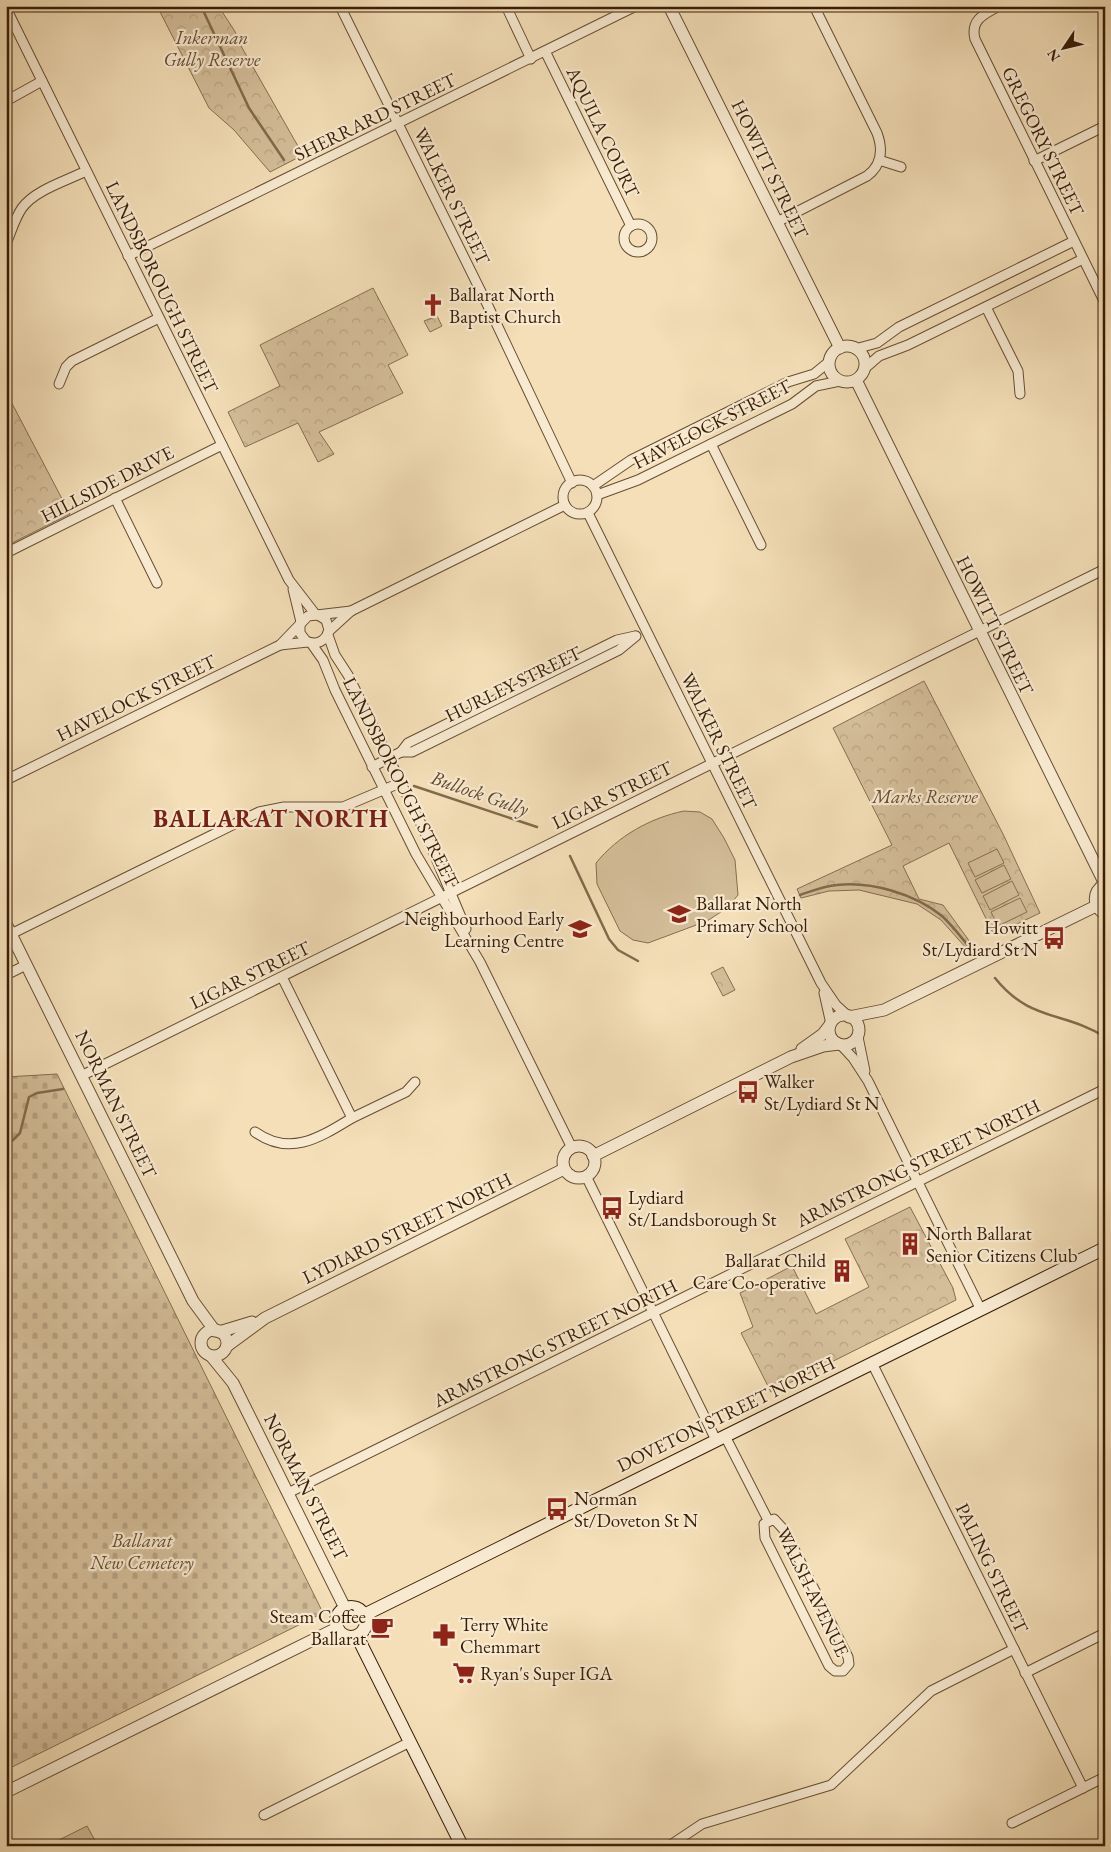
<svg xmlns="http://www.w3.org/2000/svg" width="1111" height="1852" viewBox="0 0 1111 1852" font-family="'EB Garamond',serif">
	<style>
		.grass { fill: url(#grass-tufts); stroke: #866e50 }
		.forest { fill: url(#forest-crowns); stroke: #866e50 }
		.cemetery { fill: url(#cemetery-stones); stroke: #866e50 }
		.garden { fill: #d4be9a; stroke: #866e50 }
		.lines { fill: none; stroke-linecap: round; stroke-linejoin: round }
		.stream { stroke: #826a4c; stroke-width: 2.5 }
		.minor-casing { stroke: #674e32; stroke-width: 11 }
		.tertiary-casing { stroke: #674e32; stroke-width: 13 }
		.secondary-casing { stroke: #381d06; stroke-width: 14 }
		.minor { stroke: #f8ead1; stroke-width: 9 }
		.tertiary { stroke: #f8ead1; stroke-width: 11 }
		.secondary { stroke: #f8ead1; stroke-width: 12 }
		.labels { text-anchor: middle; dominant-baseline: central; stroke-width: 4.5; stroke-linejoin: round; paint-order: stroke }
		.park-label { font-size: 19px; font-style: italic; fill: #674d32; stroke: #f8ead1 }
		.street-label { font-size: 19px; fill: #381d06; stroke: #f8ead1 }
		.poi-label { font-size: 19px; fill: #381d06; stroke: #f8ead1; text-anchor: start }
		.water-label { font-size: 20px; font-style: italic; fill: #634a2f; stroke: #f8ead1 }
		.district-label { font-size: 24px; font-weight: bold; letter-spacing: 1px; fill: #7a1f14; stroke: #f8ead1 }
	</style>
	<defs>
		<pattern id="grass-tufts" width="24" height="20" patternUnits="userSpaceOnUse" patternTransform="scale(1.25)"><rect width="24" height="20" fill="#d4be9a"/><path d="M3 7l-1-3M5 7V3M7 7l1-3M15 17l-1-3M17 17v-4M19 17l1-3" fill="none" stroke="#b7a383"/></pattern>
		<pattern id="forest-crowns" width="20" height="18" patternUnits="userSpaceOnUse" patternTransform="scale(1.25)"><rect width="20" height="18" fill="#d4be9a"/><path d="M2 6a3 3 0 1 1 6 0M12 15a3 3 0 1 1 6 0" fill="none" stroke="#b7a383"/></pattern>
		<pattern id="cemetery-stones" width="16" height="16" patternUnits="userSpaceOnUse" patternTransform="scale(1.25)"><rect width="16" height="16" fill="#d4be9a"/><path d="M2 7V4a2 2 0 0 1 4 0v3zM10 15v-3a2 2 0 0 1 4 0v3z" fill="#b7a383"/></pattern>
	</defs>
	<rect width="100%" height="100%" fill="#f4dfb8"/>
	<filter id="stains"><feTurbulence type="fractalNoise" baseFrequency=".004" numOctaves="4"/><feColorMatrix values="0 0 0 0 .2 0 0 0 0 .09 0 0 0 0 .02 0 0 0 .5 -.17"/></filter>
	<radialGradient id="worn" r=".72"><stop offset=".6" stop-color="#630" stop-opacity="0"/><stop offset="1" stop-color="#630" stop-opacity=".3"/></radialGradient>
	<polygon class="grass" points="87,1826 98,1846 47,1846"/>
	<g class="forest">
		<path d="M157,6H223L220,8C227,21 237,31 241,46L303,155L270,172L234,130L209,108Z"/>
		<polygon points="373,288 408,355 388,365 403,393 319,432 334,454 318,462 298,423 245,447 228,412 280,386 260,345"/>
		<polygon points="437,316 442,326 430,332 424,321"/>
		<polygon points="6,392 70,514 6,546"/>
		<polygon points="924,681 1003,834 1040,913 994,935 949,843 903,866 919,899 943,905 973,946 967,949 941,920 917,904 859,890 829,891 801,898 797,889 892,845 833,728"/>
		<polygon points="723,967 735,990 723,996 711,973"/>
		<polygon points="910,1207 953,1288 956,1300 771,1392 741,1333 753,1327 740,1293 792,1266 816,1314 869,1287 845,1239"/>
	</g>
	<polygon class="cemetery" points="57,1074 323,1613 6,1770 6,1077"/>
	<g class="garden">
		<path d="M684,811L700,812L712,819L724,838L735,860L738,895L727,908L707,921L648,943L633,940L620,931L597,884L596,863C618,836 650,818 684,811Z"/>
		<polygon points="997,849 1004,863 975,877 968,863"/>
		<polygon points="1004,865 1011,879 982,893 975,880"/>
		<polygon points="1012,881 1019,895 990,910 983,896"/>
		<polygon points="1020,898 1027,912 998,926 991,912"/>
	</g>
	<g class="lines">
		<g class="stream">
			<polyline points="201,6 249,108 284,160"/>
			<polyline points="6,484 6,485"/>
			<polyline points="414,786 537,827"/>
			<polyline points="570,856 609,939 618,950 638,961"/>
			<path d="M800,895C812,891 824,886 837,885C871,881 915,894 942,916C952,925 961,937 970,948"/>
			<path d="M995,978C1030,1022 1064,1011 1105,1037"/>
			<polyline points="6,1147 20,1133 29,1097 37,1093 63,1089"/>
		</g>
		<defs>
			<g id="minor">
				<polyline points="340,6 489,308 572,483"/>
				<polyline points="506,6 531,59"/>
				<path d="M999,6C984,14 970,20 975,39L1105,303"/>
				<polyline points="6,8 289,580 316,615"/>
				<polyline points="546,53 631,226"/>
				<polyline points="6,101 42,81"/>
				<polyline points="879,160 901,167"/>
				<polyline points="1034,161 1105,126"/>
				<path d="M777,222L867,176C882,165 883,149 877,133L814,6"/>
				<circle cx="638" cy="238" r="14"/>
				<path d="M6,244C11,232 15,218 22,208C35,190 66,181 86,171"/>
				<polyline points="128,256 636,6"/>
				<polyline points="986,307 1018,371 1020,394"/>
				<polyline points="855,349 877,343 899,327 1074,241"/>
				<polyline points="864,369 879,356 908,345 1083,259"/>
				<polyline points="59,384 66,367 72,361 159,318"/>
				<polyline points="711,444 761,545"/>
				<circle cx="580" cy="497" r="17"/>
				<polyline points="593,486 631,460 788,382 814,374 830,361"/>
				<polyline points="597,495 638,480 792,404 816,386 840,381"/>
				<polyline points="115,498 157,583"/>
				<polyline points="588,513 821,983 836,1005 848,1016"/>
				<polyline points="6,553 222,445"/>
				<polyline points="293,589 301,622"/>
				<path d="M300,624V633L306,641C317,646 326,641 329,630L326,620L318,615"/>
				<polyline points="328,632 351,611 565,505"/>
				<polyline points="328,635 335,655 348,675 424,830 466,929"/>
				<polyline points="311,643 323,660 335,690 416,854 480,962 572,1148"/>
				<polyline points="280,645 308,642"/>
				<polyline points="401,752 412,752 619,650 636,636"/>
				<polyline points="372,767 401,752 408,743 617,640 635,636"/>
				<polyline points="6,780 280,645 308,616 351,611"/>
				<polyline points="11,934 259,812 284,807 343,807 402,782"/>
				<polyline points="6,975 26,965"/>
				<polyline points="824,993 831,1024"/>
				<polyline points="858,1037 865,1071"/>
				<polyline points="840,1044 853,1058 868,1081 981,1310"/>
				<polyline points="81,1076 1105,569"/>
				<polyline points="352,1118 406,1092 415,1082"/>
				<path d="M255,1132C290,1157 319,1138 352,1118L282,977"/>
				<polyline points="586,1176 716,1440"/>
				<polyline points="872,1363 1083,1788"/>
				<polyline points="725,1436 768,1520"/>
				<polyline points="288,1493 1105,1089"/>
				<polygon points="774,1519 785,1531 848,1657 849,1664 843,1671 835,1671 829,1666 765,1538 764,1524"/>
				<polyline points="1025,1673 1105,1633"/>
				<polyline points="264,1815 410,1742"/>
				<polyline points="1012,1823 1105,1777"/>
				<polyline points="669,1846 702,1824 831,1785 931,1691 1014,1649"/>
			</g>
			<g id="tertiary">
				<polyline points="669,6 840,348"/>
				<circle cx="847" cy="364" r="18"/>
				<polyline points="856,380 1105,884"/>
				<path d="M1105,884C1092,892 1092,906 1105,914"/>
				<polyline points="6,924 193,1301 215,1331"/>
				<circle cx="844" cy="1030" r="15"/>
				<polyline points="849,1017 884,1010 1096,906"/>
				<polyline points="802,1049 823,1034 830,1025"/>
				<circle cx="579" cy="1162" r="16"/>
				<polyline points="593,1156 791,1057 823,1046 839,1044"/>
				<circle cx="214" cy="1343" r="13"/>
				<polyline points="219,1332 252,1322"/>
				<polyline points="227,1346 265,1318 564,1169"/>
				<polyline points="211,1356 233,1383 345,1608"/>
				<polyline points="6,1792 337,1628"/>
			</g>
			<g id="secondary">
				<circle cx="351" cy="1622" r="15"/>
				<polyline points="364,1615 1105,1248"/>
				<polyline points="357,1636 462,1846"/>
			</g>
		</defs>
		<use href="#minor" class="minor-casing"/>
		<use href="#tertiary" class="tertiary-casing"/>
		<use href="#secondary" class="secondary-casing"/>
		<use href="#minor" class="minor"/>
		<use href="#tertiary" class="tertiary"/>
		<use href="#secondary" class="secondary"/>
	</g>
	<defs>
		<symbol id="church-bare" viewBox="-9 -9 18 18"><path d="M-1.2-6h2.4v3.5h3.3v2.4h-3.3V6h-2.4V-.1h-3.3v-2.4h3.3Z" fill="#8f2418" stroke="#f8ead1" stroke-width="2.5" paint-order="stroke"/></symbol>
		<symbol id="school-bare" viewBox="-9 -9 18 18"><path d="M0-5L7-2L0 1L-7-2ZM-4 1L0 2.5L4 1V4Q0 6-4 4Z" fill="#8f2418" stroke="#f8ead1" stroke-width="2.5" paint-order="stroke"/></symbol>
		<symbol id="bus-bare" viewBox="-9 -9 18 18"><path d="M-5-6H5V4H4V6H2V4H-2V6H-4V4H-5ZM-3.5-4V0h7V-4ZM-3.5 1.2v1.5H-2V1.2ZM2 1.2v1.5H3.5V1.2Z" fill="#8f2418" stroke="#f8ead1" stroke-width="2.5" paint-order="stroke"/></symbol>
		<symbol id="building-bare" viewBox="-9 -9 18 18"><path d="M-4-6H4V6H1V3H-1V6H-4ZM-2.5-4.3h1.7v1.8h-1.7ZM.8-4.3h1.7v1.8H.8ZM-2.5-1h1.7V.8h-1.7ZM.8-1h1.7V.8H.8Z" fill="#8f2418" stroke="#f8ead1" stroke-width="2.5" paint-order="stroke"/></symbol>
		<symbol id="cafe-bare" viewBox="-9 -9 18 18"><path d="M-5.5-4.5H6V0H3Q3 3.5 0 3.5H-2.5Q-5.5 3.5-5.5 0ZM3-3.2v2h1.7v-2ZM-6 4.5H4V6H-6Z" fill="#8f2418" stroke="#f8ead1" stroke-width="2.5" paint-order="stroke"/></symbol>
		<symbol id="pharmacy-bare" viewBox="-9 -9 18 18"><path d="M-2-6h4v4h4v4h-4v4h-4v-4h-4v-4h4Z" fill="#8f2418" stroke="#f8ead1" stroke-width="2.5" paint-order="stroke"/></symbol>
		<symbol id="supermarket-bare" viewBox="-9 -9 18 18"><path d="M-6-5.5h2.5l.6 2H6L4.5 2H-2.5L-4.4-4H-6ZM-1.5 3.2a1.3 1.3 0 1 0 .1 0ZM3 3.2a1.3 1.3 0 1 0 .1 0Z" fill="#8f2418" stroke="#f8ead1" stroke-width="2.5" paint-order="stroke"/></symbol>
	</defs>
	<g fill-rule="evenodd">
		<use href="#church-bare" x="417" y="289" width="32" height="32"/>
		<use href="#school-bare" x="663" y="898" width="32" height="32"/>
		<use href="#school-bare" x="564" y="913" width="32" height="32"/>
		<use href="#bus-bare" x="1038" y="922" width="32" height="32"/>
		<use href="#bus-bare" x="732" y="1076" width="32" height="32"/>
		<use href="#bus-bare" x="596" y="1192" width="32" height="32"/>
		<use href="#building-bare" x="894" y="1228" width="32" height="32"/>
		<use href="#building-bare" x="826" y="1255" width="32" height="32"/>
		<use href="#bus-bare" x="541" y="1493" width="32" height="32"/>
		<use href="#cafe-bare" x="366" y="1611" width="32" height="32"/>
		<use href="#pharmacy-bare" x="428" y="1619" width="32" height="32"/>
		<use href="#supermarket-bare" x="448" y="1657" width="32" height="32"/>
	</g>
	<g class="labels">
		<g class="park-label">
			<text x="212" y="37">Inkerman<tspan x="212" dy="22">Gully Reserve</tspan></text>
			<text x="925" y="796">Marks Reserve</text>
			<text x="142" y="1540">Ballarat<tspan x="142" dy="22">New Cemetery</tspan></text>
		</g>
		<g class="street-label">
			<text transform="translate(375 117) rotate(-26)">SHERRARD STREET</text>
			<text transform="translate(603 132) rotate(64)">AQUILA COURT</text>
			<text transform="translate(1043 141) rotate(64)">GREGORY STREET</text>
			<text transform="translate(770 169) rotate(64)">HOWITT STREET</text>
			<text transform="translate(452 196) rotate(64)">WALKER STREET</text>
			<text transform="translate(162 287) rotate(64)">LANDSBOROUGH STREET</text>
			<text transform="translate(712 424) rotate(-27)">HAVELOCK STREET</text>
			<text transform="translate(107 484) rotate(-27)">HILLSIDE DRIVE</text>
			<text transform="translate(995 625) rotate(64)">HOWITT STREET</text>
			<text transform="translate(513 684) rotate(-26)">HURLEY STREET</text>
			<text transform="translate(136 698) rotate(-26)">HAVELOCK STREET</text>
			<text transform="translate(719 741) rotate(64)">WALKER STREET</text>
			<text transform="translate(401 782) rotate(63)">LANDSBOROUGH STREET</text>
			<text transform="translate(612 795) rotate(-26)">LIGAR STREET</text>
			<text transform="translate(250 975) rotate(-26)">LIGAR STREET</text>
			<text transform="translate(116 1104) rotate(64)">NORMAN STREET</text>
			<text transform="translate(918 1163) rotate(-26)">ARMSTRONG STREET NORTH</text>
			<text transform="translate(407 1228) rotate(-26)">LYDIARD STREET NORTH</text>
			<text transform="translate(555 1343) rotate(-26)">ARMSTRONG STREET NORTH</text>
			<text transform="translate(726 1414) rotate(-26)">DOVETON STREET NORTH</text>
			<text transform="translate(306 1487) rotate(63)">NORMAN STREET</text>
			<text transform="translate(992 1568) rotate(64)">PALING STREET</text>
			<text transform="translate(813 1592) rotate(64)">WALSH AVENUE</text>
		</g>
		<g class="poi-label">
			<text x="449" y="294">Ballarat North<tspan x="449" dy="22">Baptist Church</tspan></text>
			<text x="696" y="903">Ballarat North<tspan x="696" dy="22">Primary School</tspan></text>
			<text x="564" y="918" text-anchor="end">Neighbourhood Early<tspan x="564" dy="22">Learning Centre</tspan></text>
			<text x="1038" y="927" text-anchor="end">Howitt<tspan x="1038" dy="22">St/Lydiard St N</tspan></text>
			<text x="764" y="1081">Walker<tspan x="764" dy="22">St/Lydiard St N</tspan></text>
			<text x="628" y="1197">Lydiard<tspan x="628" dy="22">St/Landsborough St</tspan></text>
			<text x="926" y="1233">North Ballarat<tspan x="926" dy="22">Senior Citizens Club</tspan></text>
			<text x="826" y="1260" text-anchor="end">Ballarat Child<tspan x="826" dy="22">Care Co-operative</tspan></text>
			<text x="574" y="1498">Norman<tspan x="574" dy="22">St/Doveton St N</tspan></text>
			<text x="366" y="1616" text-anchor="end">Steam Coffee<tspan x="366" dy="22">Ballarat</tspan></text>
			<text x="460" y="1624">Terry White<tspan x="460" dy="22">Chemmart</tspan></text>
			<text x="480" y="1673">Ryan's Super IGA</text>
		</g>
		<g class="water-label">
			<text transform="translate(480 793) rotate(19)">Bullock Gully</text>
		</g>
		<g class="district-label">
			<text x="271" y="818">BALLARAT NORTH</text>
		</g>
	</g>
	<rect width="1111" height="1852" fill="none" stroke="#f4dfb8" stroke-width="25"/>
	<rect x="8" y="8" width="1096" height="1837" fill="none" stroke="#381d06" stroke-width="2.5"/>
	<rect x="12" y="12" width="1086" height="1827" fill="none" stroke="#381d06"/>
	<g transform="translate(1064 48) rotate(235)" stroke="#f8ead1" stroke-width="4" paint-order="stroke">
	<path d="M0-4L9 19L0 12L-9 19Z" fill="#381d06"/>
	<text y="-8" font-size="14" font-weight="bold" text-anchor="middle" fill="#381d06">N</text>
	</g>
	<rect width="100%" height="100%" filter="url(#stains)"/>
	<rect width="100%" height="100%" fill="url(#worn)"/>
</svg>
